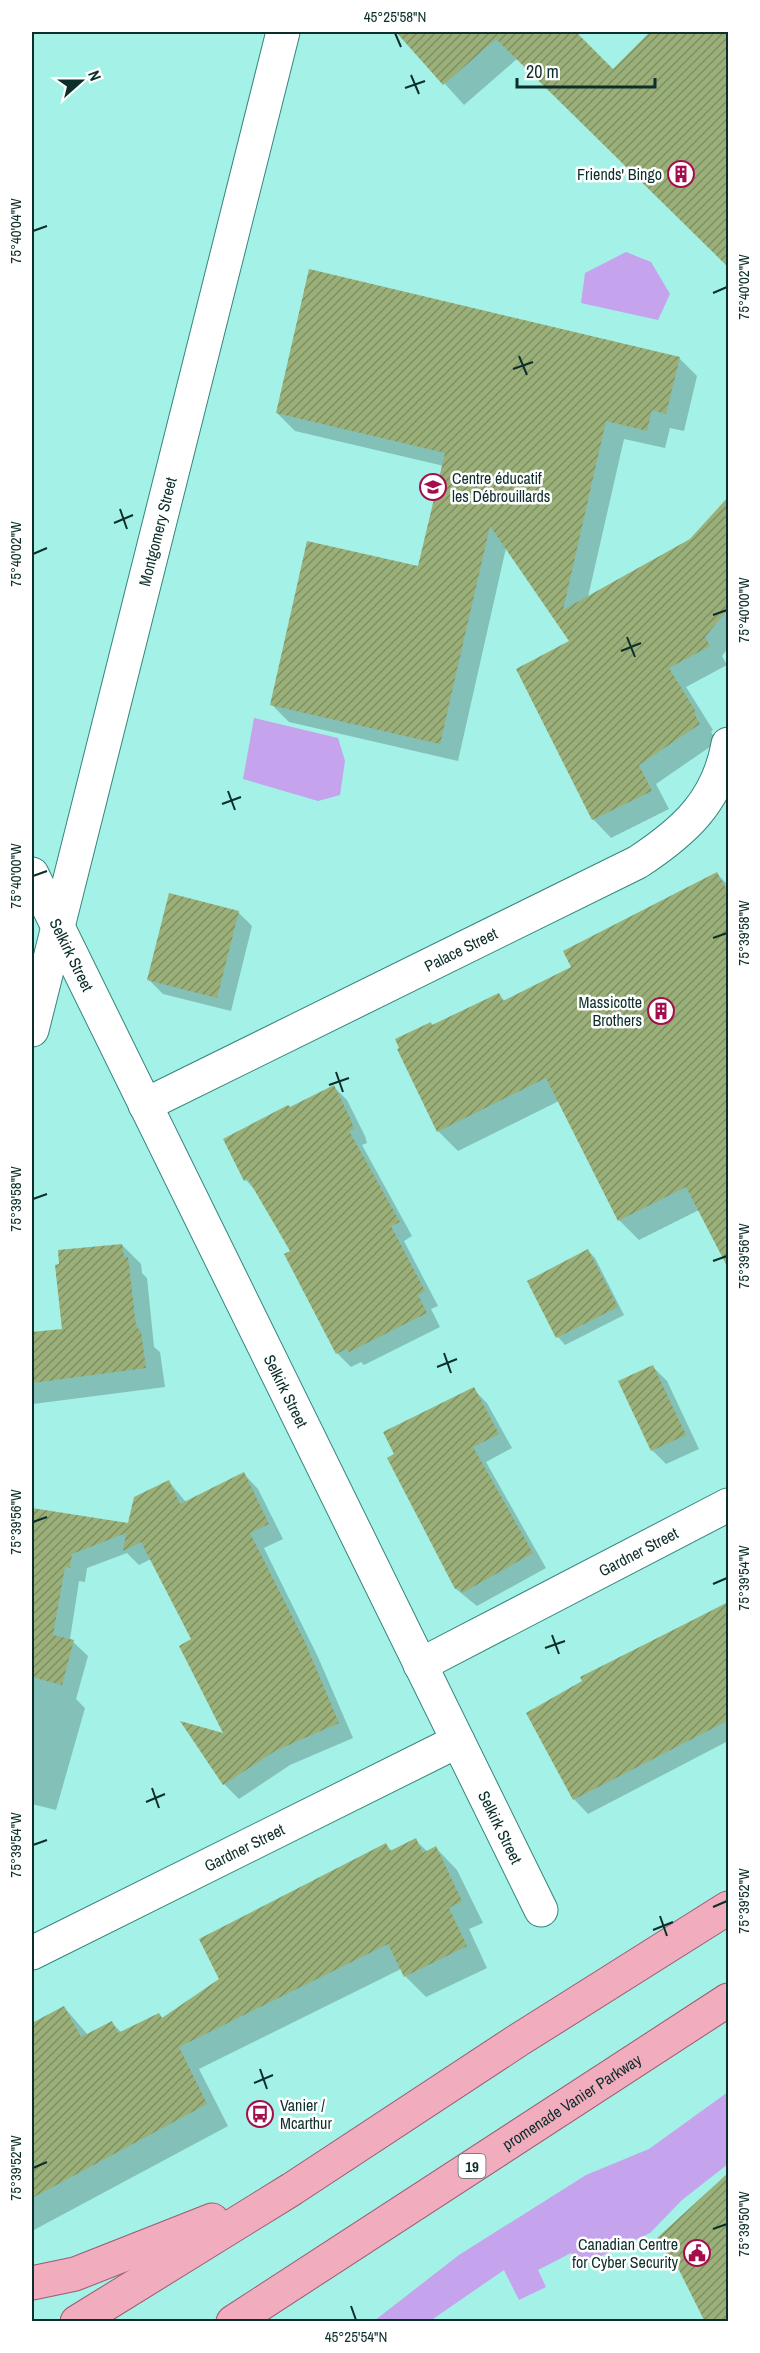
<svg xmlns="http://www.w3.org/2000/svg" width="760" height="2353" viewBox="0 0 760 2353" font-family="'Archivo Narrow',sans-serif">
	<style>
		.green { fill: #c5a3ed }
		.shadow { fill: #0003 }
		.building { fill: url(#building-hatch) }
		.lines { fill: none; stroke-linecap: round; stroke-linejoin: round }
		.street-casing { stroke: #36857c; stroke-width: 35 }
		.primary-casing { stroke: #9b5c6f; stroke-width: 35 }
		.street { stroke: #fff; stroke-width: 33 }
		.primary { stroke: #f1acbe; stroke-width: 33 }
		.ticks { fill: none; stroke: #0d2f2b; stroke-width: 2 }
		.labels { text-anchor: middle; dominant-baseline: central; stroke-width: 5; stroke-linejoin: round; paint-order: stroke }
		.shield { fill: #fff; stroke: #566d6b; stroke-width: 1.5 }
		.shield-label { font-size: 15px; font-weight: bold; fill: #0d2f2b }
		.poi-label { font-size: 16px; fill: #0d2f2b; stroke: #fff; text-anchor: end }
		.street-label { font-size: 16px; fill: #0d2f2b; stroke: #fff }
		.neatline { fill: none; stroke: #0d2f2b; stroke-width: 2 }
		.ticks-label { font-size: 15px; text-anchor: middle; fill: #0d2f2b }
	</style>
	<defs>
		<pattern id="building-hatch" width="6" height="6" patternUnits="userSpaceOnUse" patternTransform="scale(1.5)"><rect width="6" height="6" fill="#9baf79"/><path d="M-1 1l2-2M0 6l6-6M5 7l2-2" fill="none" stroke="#7d8f63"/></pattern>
	</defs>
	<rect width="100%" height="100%" fill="#a3f1e7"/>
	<g class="green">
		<polygon points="626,252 651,262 670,294 658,320 581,303 585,273"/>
		<polygon points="254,718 338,738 345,761 340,795 318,801 243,779"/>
		<polygon points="728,2092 728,2164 682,2200 650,2233 578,2267 571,2253 538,2270 546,2287 519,2300 504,2270 430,2321 374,2321 459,2255 586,2175 649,2149"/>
	</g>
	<g class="shadow">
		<polygon points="403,32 574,32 613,71 652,32 728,32 728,266 518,58 464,105 400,34"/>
		<polygon points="679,358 697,376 684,431 670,428 665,448 624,439 588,597 691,540 728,498 728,648 722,656 727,665 686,687 713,730 711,732 717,742 656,784 669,809 611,838 593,819 518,670 572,642 506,548 458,761 289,722 271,704 419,568 444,466 295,431 277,413"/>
		<polygon points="717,874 728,885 728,1267 699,1210 639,1240 619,1220 559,1101 458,1151 438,1131 433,1027 499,995 505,1001 573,968"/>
		<polygon points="238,912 252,926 231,1011 163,994 149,980"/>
		<polygon points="333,1086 347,1100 365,1136 367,1143 362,1145 412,1236 404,1241 438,1306 431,1309 440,1327 364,1365 361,1362 351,1367 337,1353 292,1252 257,1192 246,1180 290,1109"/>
		<polygon points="122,1245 141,1264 142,1273 147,1278 154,1347 160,1352 165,1387 33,1404 32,1333 63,1330 61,1266"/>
		<polygon points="588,1251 595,1258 624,1315 565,1345 558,1337 529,1281"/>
		<polygon points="653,1367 667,1381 699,1449 666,1464 652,1450"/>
		<polygon points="473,1389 487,1403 512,1448 486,1462 546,1568 477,1606 456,1589 389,1458"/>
		<polygon points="244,1474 258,1489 283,1539 264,1548 318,1657 353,1738 290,1765 239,1799 224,1784 183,1724 226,1735 193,1640 151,1559 139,1565 127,1553 87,1568 85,1582 79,1581 70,1639 88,1656 76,1699 85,1708 56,1810 32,1804 32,1509 129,1524 169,1482 186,1502"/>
		<polygon points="728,1602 728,1741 588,1814 574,1799 528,1713 584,1682 582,1677"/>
		<polygon points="415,1840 428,1852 436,1848 457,1870 483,1923 469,1929 487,1968 426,1997 405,1976 401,1969 199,2069 228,2126 32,2231 32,2025 64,2007 88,2035 112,2023 122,2033 159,2014 163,2019 221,1980 386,1845 392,1851"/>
	</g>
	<g class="building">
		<polygon points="396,32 576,32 613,69 650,32 729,32 729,268 496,39 443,85"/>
		<polygon points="309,269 680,357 666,414 652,410 647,431 606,421 563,610 690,539 729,496 729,608 705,637 710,646 669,668 696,712 694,713 700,724 639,765 652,791 592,820 516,669 569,641 490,526 440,744 270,705 307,541 418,566 445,453 276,413"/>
		<polygon points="717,872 729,894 729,1270 686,1187 618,1221 546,1078 437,1132 397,1049 399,1048 395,1039 431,1022 432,1025 499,993 503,1001 571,967 563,951"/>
		<polygon points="169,893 239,911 217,998 147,980"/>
		<polygon points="334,1085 351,1120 354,1129 349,1131 400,1222 391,1226 425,1291 418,1295 427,1313 349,1352 347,1349 336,1354 284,1254 290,1251 248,1179 244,1181 223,1139 288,1105 290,1107"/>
		<polygon points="122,1244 124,1257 128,1257 136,1326 141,1332 146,1368 32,1383 32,1332 62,1329 55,1265 59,1264 58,1250"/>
		<polygon points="588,1249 618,1307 556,1338 527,1281"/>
		<polygon points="653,1365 686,1435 651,1451 618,1381"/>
		<polygon points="474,1387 499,1434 473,1447 533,1553 462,1593 459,1587 455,1589 387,1458 394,1454 383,1432"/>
		<polygon points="244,1472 269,1524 250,1533 304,1640 339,1723 275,1751 223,1785 180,1721 223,1733 179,1646 191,1639 141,1542 123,1551 126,1533 72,1554 70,1568 65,1567 53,1635 74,1640 62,1685 32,1677 32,1508 128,1523 134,1497 169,1480 180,1504"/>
		<polygon points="729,1602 729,1720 573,1800 526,1713 582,1681 580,1677"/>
		<polygon points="416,1838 423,1853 436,1846 462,1901 449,1908 467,1946 404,1977 388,1944 179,2047 207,2104 32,2198 32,2023 64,2006 81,2037 112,2021 118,2033 159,2013 162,2018 219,1979 199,1939 386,1843 390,1851"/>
		<polygon points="729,2172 729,2322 705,2322 677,2266 655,2240"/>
	</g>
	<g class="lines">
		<defs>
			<g id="street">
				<path id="s1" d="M32,874L541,1910"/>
				<path id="s2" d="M32,1030L283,32"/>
				<path id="s3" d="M145,1105L638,862C685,831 718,801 728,744"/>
				<path id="s4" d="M420,1665L728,1505"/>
				<path id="s5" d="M32,1953L458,1741"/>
			</g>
			<g id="primary">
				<polyline points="32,2283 75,2274 212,2220"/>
				<polyline points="77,2322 292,2189 520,2039 728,1908"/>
				<path id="s6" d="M233,2322L728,2000"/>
			</g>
		</defs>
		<use href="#street" class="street-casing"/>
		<use href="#primary" class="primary-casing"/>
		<use href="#street" class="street"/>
		<use href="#primary" class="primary"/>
	</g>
	<path class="ticks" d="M395,33L401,47M411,75L419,94M405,88L425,81M33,231L47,226M713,293L727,287M519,356L527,375M513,369L533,362M120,509L127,529M114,523L133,515M33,554L47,548M713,615L727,610M627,637L635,657M621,651L641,643M228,791L235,810M222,804L241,797M33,876L47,871M713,938L727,933M336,1072L343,1092M329,1085L349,1078M33,1199L47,1194M713,1261L727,1256M444,1353L451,1373M437,1367L457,1359M33,1522L47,1517M713,1584L727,1578M552,1635L559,1654M545,1648L565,1641M152,1788L159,1808M146,1802L165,1794M33,1845L47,1840M713,1907L727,1901M660,1916L667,1936M653,1930L673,1922M260,2069L267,2089M254,2083L273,2075M33,2168L47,2162M713,2229L727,2224M351,2306L356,2320"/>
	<defs>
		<symbol id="building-ring" viewBox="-11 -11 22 22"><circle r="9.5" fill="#fff" stroke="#a40e4c" stroke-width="1.5"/><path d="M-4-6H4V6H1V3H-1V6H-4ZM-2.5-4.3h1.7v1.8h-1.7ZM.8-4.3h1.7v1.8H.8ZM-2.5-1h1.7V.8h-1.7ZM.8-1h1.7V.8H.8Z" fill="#a40e4c"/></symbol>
		<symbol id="school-ring" viewBox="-11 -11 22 22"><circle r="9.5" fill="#fff" stroke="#a40e4c" stroke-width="1.5"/><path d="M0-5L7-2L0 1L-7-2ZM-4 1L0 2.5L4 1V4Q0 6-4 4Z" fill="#a40e4c"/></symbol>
		<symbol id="bus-ring" viewBox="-11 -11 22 22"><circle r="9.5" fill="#fff" stroke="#a40e4c" stroke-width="1.5"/><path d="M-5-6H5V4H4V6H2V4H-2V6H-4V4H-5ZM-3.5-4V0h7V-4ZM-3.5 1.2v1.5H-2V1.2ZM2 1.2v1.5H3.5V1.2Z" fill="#a40e4c"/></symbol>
		<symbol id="civic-ring" viewBox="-11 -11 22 22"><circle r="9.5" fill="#fff" stroke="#a40e4c" stroke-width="1.5"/><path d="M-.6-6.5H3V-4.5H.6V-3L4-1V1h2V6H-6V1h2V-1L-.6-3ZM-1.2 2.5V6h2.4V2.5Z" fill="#a40e4c"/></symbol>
	</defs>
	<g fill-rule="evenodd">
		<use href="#building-ring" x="666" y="159" width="30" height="30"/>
		<use href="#school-ring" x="418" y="472" width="30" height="30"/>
		<use href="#building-ring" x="646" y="996" width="30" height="30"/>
		<use href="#bus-ring" x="245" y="2099" width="30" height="30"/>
		<use href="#civic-ring" x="682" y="2238" width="30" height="30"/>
	</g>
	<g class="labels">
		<rect class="shield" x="458.5" y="2154" width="27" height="24" rx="4.5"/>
		<g class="shield-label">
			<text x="472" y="2166">19</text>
		</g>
		<g class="poi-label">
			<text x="662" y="174">Friends' Bingo</text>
			<text x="452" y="478" text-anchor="start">Centre éducatif<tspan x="452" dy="18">les Débrouillards</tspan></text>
			<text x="642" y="1002">Massicotte<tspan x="642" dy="18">Brothers</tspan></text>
			<text x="280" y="2105" text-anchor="start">Vanier /<tspan x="280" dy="18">Mcarthur</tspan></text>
			<text x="678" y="2244">Canadian Centre<tspan x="678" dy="18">for Cyber Security</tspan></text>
		</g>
		<g class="street-label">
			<text stroke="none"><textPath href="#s2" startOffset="514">Montgomery Street</textPath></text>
			<text stroke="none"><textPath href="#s3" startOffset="352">Palace Street</textPath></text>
			<text stroke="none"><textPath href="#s1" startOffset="90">Selkirk Street</textPath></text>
			<text stroke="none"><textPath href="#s1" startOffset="576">Selkirk Street</textPath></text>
			<text stroke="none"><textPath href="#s4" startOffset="246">Gardner Street</textPath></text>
			<text stroke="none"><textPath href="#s1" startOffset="1062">Selkirk Street</textPath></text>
			<text stroke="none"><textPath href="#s5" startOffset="237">Gardner Street</textPath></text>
			<text stroke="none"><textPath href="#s6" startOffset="404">promenade Vanier Parkway</textPath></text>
		</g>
	</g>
	<rect width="760" height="2353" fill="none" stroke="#ffffff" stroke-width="66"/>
	<g transform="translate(81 81) rotate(69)" stroke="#ffffff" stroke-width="4.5" paint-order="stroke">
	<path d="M0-4.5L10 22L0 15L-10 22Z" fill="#0d2f2b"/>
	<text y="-9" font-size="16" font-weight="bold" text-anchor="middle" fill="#0d2f2b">N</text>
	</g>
	<path d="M517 78v9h138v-9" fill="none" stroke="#0d2f2b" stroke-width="3"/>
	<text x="526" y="78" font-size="18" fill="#0d2f2b" stroke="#ffffff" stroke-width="4.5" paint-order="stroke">20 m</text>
	<rect x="33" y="33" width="694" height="2287" class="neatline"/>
	<g class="ticks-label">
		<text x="395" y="22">45°25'58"N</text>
		<text transform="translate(16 231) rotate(-90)" y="5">75°40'04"W</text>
		<text transform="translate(744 287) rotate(-90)" y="5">75°40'02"W</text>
		<text transform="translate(16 554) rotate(-90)" y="5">75°40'02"W</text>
		<text transform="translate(744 610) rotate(-90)" y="5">75°40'00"W</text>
		<text transform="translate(16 876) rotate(-90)" y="5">75°40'00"W</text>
		<text transform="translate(744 933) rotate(-90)" y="5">75°39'58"W</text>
		<text transform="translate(16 1199) rotate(-90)" y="5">75°39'58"W</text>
		<text transform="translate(744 1256) rotate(-90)" y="5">75°39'56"W</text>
		<text transform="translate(16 1522) rotate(-90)" y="5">75°39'56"W</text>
		<text transform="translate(744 1578) rotate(-90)" y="5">75°39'54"W</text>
		<text transform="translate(16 1845) rotate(-90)" y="5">75°39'54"W</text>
		<text transform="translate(744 1901) rotate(-90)" y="5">75°39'52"W</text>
		<text transform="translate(16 2168) rotate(-90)" y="5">75°39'52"W</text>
		<text transform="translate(744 2224) rotate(-90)" y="5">75°39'50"W</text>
		<text x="356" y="2342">45°25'54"N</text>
	</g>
</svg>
